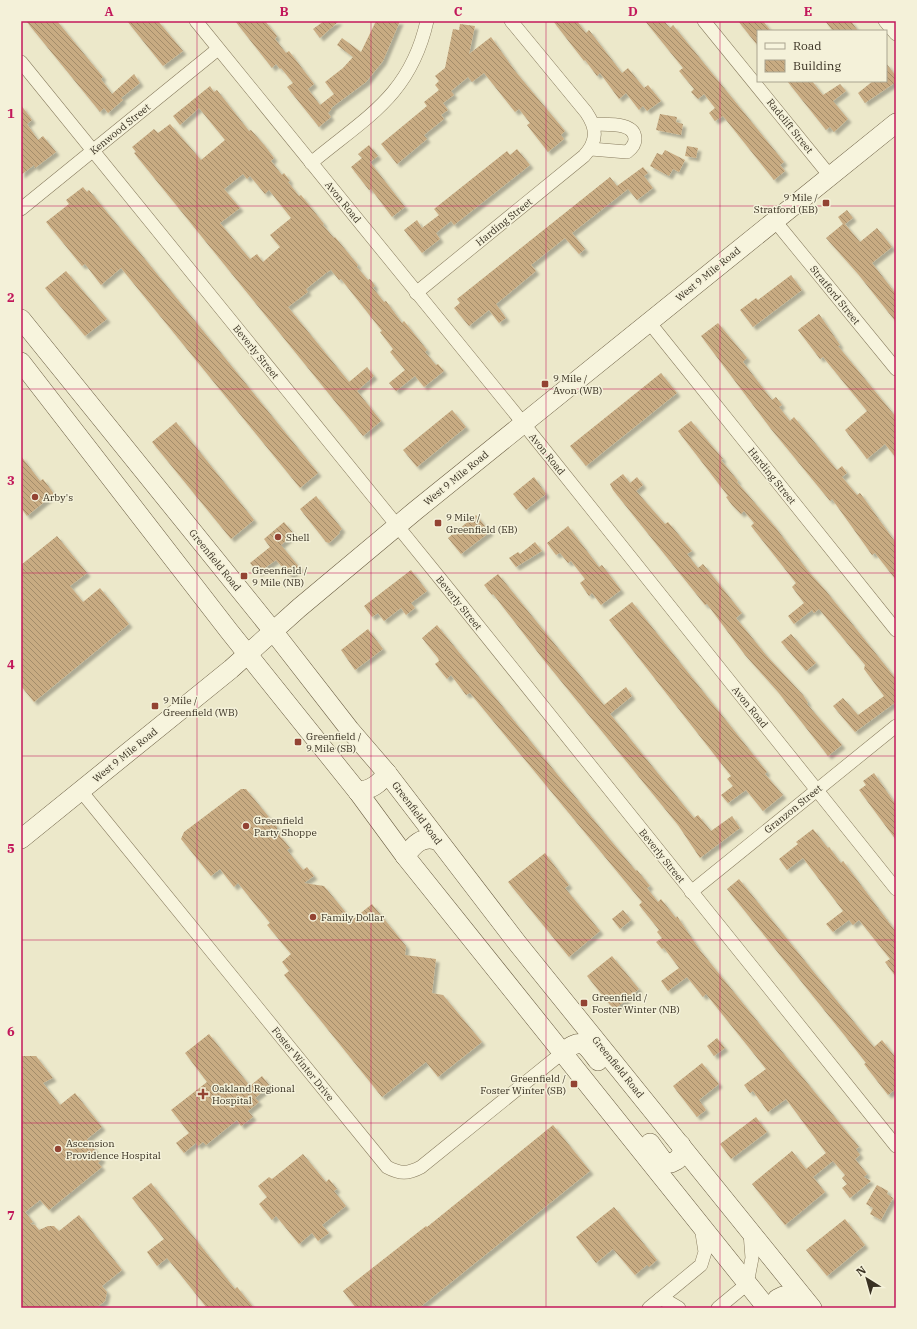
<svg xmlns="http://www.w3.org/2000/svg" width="917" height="1329" viewBox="0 0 917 1329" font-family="'IBM Plex Serif',serif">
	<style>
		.building { fill: url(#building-back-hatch); fill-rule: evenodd; filter: url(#shadow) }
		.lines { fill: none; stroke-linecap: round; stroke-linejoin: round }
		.street-casing { stroke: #887c5f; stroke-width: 14 }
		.secondary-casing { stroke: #6a5d42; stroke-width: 20 }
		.street { stroke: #f7f4dd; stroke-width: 13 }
		.secondary { stroke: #f7f4dd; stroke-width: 19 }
		.grid { fill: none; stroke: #c2185b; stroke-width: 1; stroke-opacity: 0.55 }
		.poi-dot { fill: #934333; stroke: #f4f1d9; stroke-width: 1.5 }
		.labels { text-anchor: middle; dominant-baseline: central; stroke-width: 3; stroke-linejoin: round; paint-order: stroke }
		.street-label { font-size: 10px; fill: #393122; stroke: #f4f1d9 }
		.poi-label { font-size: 10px; fill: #393122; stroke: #f4f1d9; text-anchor: start }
		.neatline { fill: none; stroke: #c2185b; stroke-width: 1.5 }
		.grid-label { font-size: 13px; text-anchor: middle; font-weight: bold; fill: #c2185b }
	</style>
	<defs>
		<pattern id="building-back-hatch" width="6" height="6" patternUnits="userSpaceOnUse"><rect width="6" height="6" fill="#c8ab82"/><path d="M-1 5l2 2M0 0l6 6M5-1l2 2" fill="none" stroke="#a38c6a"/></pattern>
		<filter id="shadow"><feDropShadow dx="3.5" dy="3.5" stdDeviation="1" flood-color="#0004"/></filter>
	</defs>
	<rect width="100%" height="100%" fill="#ece8ca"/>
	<g class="building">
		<polygon points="26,21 57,21 103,77 101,79 112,94 134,74 140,83 121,98 123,100 108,113 104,108 100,112"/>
		<polygon points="127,21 158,21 183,51 163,66"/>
		<polygon points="235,21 265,21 277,36 275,39 286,53 289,51 314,84 308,89 320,105 334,94 325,82 343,68 353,57 337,45 342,38 361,52 376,21 400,21 383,61 366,82 331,108 332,109 328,113 331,117 319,127 287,87 293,83 281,68 280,69 276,64 272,68"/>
		<polygon points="324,21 339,21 320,38 313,29"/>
		<polygon points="553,21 577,21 586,33 589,30 622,73 628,68 644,88 648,85 661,101 647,111 643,106 639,110 626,93 619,99 600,73 597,76 585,60 584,61"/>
		<polygon points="645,21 664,21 670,28 673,25 784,162 780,165 785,171 774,180 723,116 715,121 709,113 715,108 704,94 698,99 691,92 694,89 679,71 683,68"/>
		<polygon points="738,21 763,21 771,31 758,31 758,46"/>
		<polygon points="825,21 851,21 858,31 833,31"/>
		<polygon points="460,24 475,26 469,54 491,37 515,71 565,131 561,135 564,139 548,152 527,125 530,123 519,109 515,112 484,73 472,82 468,77 451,91 454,95 443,103 448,110 441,115 444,119 424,135 427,139 397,164 381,144 427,106 424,102 439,90 435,85 439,81 435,76 445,68 453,29 459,30"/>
		<polygon points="886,63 896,76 896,82 865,103 858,93 873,81 886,81"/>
		<polygon points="787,81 812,81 823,95 840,84 846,91 833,101 848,119 834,132 830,127 826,130"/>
		<path d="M210,86L214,92L217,90L249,131L251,130L265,146L274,158L271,161L282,175L284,173L290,181L288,182L299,196L301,195L324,224L323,225L334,238L335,237L358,265L357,267L368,280L370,279L375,286L373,288L384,302L386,301L402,323L404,321L427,350L425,352L436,365L438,364L444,371L424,387L415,376L396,391L389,383L405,370L390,352L393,349L380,332L382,331L341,279L339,280L331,270L326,273L306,289L308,292L288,307L349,382L367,367L374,376L357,391L381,421L363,436L134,153L136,152L132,147L154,129L158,133L170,124L201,160L225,140L199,108L180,125L173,116ZM243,174L247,179L250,176L265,194L269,190L291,218L270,235L280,247L263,262L257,254L250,259L220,223L240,208L224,189Z"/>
		<polygon points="21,105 32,120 27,124 38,140 43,136 56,152 35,168 34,165 21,175"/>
		<polygon points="660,114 677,117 676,122 683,124 681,135 656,130"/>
		<polygon points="369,145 378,156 370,162 405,207 392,217 371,189 369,190 351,167 362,158 358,154"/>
		<polygon points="687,146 698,148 696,158 685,156"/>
		<polygon points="517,149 530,165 454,225 451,221 436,233 440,239 422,253 404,230 417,220 422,228 439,215 434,209 507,151 510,155"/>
		<polygon points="665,150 685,160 679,172 673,169 669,176 650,166 657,153 662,155"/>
		<polygon points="643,167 648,173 644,176 653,188 637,200 628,189 572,233 585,249 579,254 565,238 531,265 536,271 496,304 506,318 499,323 489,310 469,326 454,308 460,303 457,299 610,177 617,186"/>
		<polygon points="83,187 87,192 89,190 106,211 318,473 300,488 121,268 101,285 85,264 82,266 46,222 69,204 66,200"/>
		<polygon points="847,210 853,218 845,224 860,242 877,228 892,247 872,263 896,294 896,322 858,274 826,238 843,224 838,217"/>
		<polygon points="66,271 107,319 85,336 45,288"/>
		<polygon points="791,275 802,290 753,327 740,310 756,298 758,300"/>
		<polygon points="819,314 840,345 838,346 896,417 896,458 885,444 867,459 845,430 867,411 823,357 820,359 798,330"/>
		<polygon points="718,323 747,358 743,362 772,400 776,397 782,405 779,407 790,421 794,417 837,470 842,466 847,473 842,477 857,495 860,493 896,543 896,580 875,553 872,555 832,499 830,501 771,429 701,336"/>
		<polygon points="661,373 677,393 586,466 570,446"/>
		<polygon points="452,410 466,427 417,467 403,450"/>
		<polygon points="691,421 723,459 721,460 738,481 737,482 776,528 808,571 826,591 896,679 896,702 855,732 833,706 843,698 858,715 884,696 864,669 865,665 819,609 814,613 812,610 794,624 788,616 804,603 792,587 796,583 751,526 754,523 744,511 741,514 732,505 726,497 728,496 678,431"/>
		<polygon points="176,422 254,520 231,539 152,442"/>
		<polygon points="21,456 40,481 43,479 54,494 27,516 21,508"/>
		<polygon points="623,474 630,483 637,477 643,485 636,491 665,524 668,522 678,534 692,551 687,554 698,568 703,564 712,575 742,613 736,618 766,655 803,695 808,703 807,704 842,745 828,756 778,692 745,655 707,604 705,605 613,490 610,484"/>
		<polygon points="534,477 546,494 526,510 513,494"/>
		<polygon points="316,496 342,529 339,532 340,533 329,543 326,542 300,509"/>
		<polygon points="476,515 490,532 461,554 448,538"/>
		<polygon points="284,522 294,534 281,545 300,568 290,576 276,560 258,573 250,563 270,547 264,539"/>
		<polygon points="568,526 599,567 602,565 621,590 601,605 592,593 589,596 580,583 585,579 571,561 568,563 560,553 556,555 547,543"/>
		<polygon points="57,536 87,573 70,586 83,602 100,588 129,624 34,702 21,686 21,565"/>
		<polygon points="535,542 542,551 516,567 509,558 518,552 520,554"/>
		<polygon points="411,570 427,591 411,603 415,608 406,615 401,608 384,621 378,613 372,617 364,606"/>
		<polygon points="498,574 604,705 626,687 632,696 610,714 694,818 698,815 711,831 732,816 740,828 700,858 678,825 543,659 493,594 492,595 484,585"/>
		<polygon points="632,602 767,772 765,774 783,795 763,811 746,790 728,803 721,795 733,786 727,779 731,776 609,620"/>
		<polygon points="437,625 602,830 636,871 637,870 650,886 647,888 658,902 661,899 676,918 677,916 699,949 859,1147 856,1149 860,1155 855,1159 867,1174 864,1177 871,1181 850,1198 842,1188 847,1184 842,1178 845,1175 833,1161 813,1177 825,1192 785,1225 752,1184 792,1151 806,1169 826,1153 786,1099 768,1112 753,1091 750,1093 744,1085 766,1069 706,994 703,997 687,977 668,991 661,981 679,968 664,948 662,949 656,942 662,938 657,932 659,930 639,905 642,902 470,693 466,695 451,675 447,679 435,664 439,661 438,658 422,638"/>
		<polygon points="368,629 383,649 355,670 341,650"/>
		<polygon points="791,634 816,663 806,671 781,642"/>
		<polygon points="874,773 896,805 896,840 859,790 866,785 863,781"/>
		<polygon points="241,789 246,789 277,827 277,832 290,848 287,850 303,870 307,867 314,876 304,883 324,886 352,920 372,904 406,946 405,955 436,959 432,993 443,995 482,1042 438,1077 426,1062 382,1097 284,975 289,971 282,962 291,954 267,925 270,923 238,883 234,887 220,869 211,876 181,839 184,832"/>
		<polygon points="813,829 828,848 829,847 841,863 843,861 896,932 896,977 885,962 890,959 859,920 853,925 849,920 833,932 826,924 843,911 803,858 787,870 779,859 798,844 796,842"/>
		<polygon points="545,853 569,885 565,888 600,931 569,957 508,882"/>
		<polygon points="739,879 874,1047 882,1040 896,1058 896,1089 888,1095 864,1064 866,1063 845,1036 727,889"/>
		<polygon points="623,910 631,920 620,929 612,919"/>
		<polygon points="612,956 639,989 614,1010 587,976"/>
		<polygon points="209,1034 250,1086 262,1076 270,1086 255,1098 259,1102 248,1111 253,1117 241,1126 237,1120 206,1145 203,1142 198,1146 196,1143 184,1153 176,1143 189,1133 171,1110 207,1082 185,1053"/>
		<polygon points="717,1038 725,1048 714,1056 707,1046"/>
		<polygon points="21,1056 36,1056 53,1078 43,1083 60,1105 75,1093 102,1127 87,1139 102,1159 98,1163 102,1167 49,1210 40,1200 25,1212 33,1222 30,1224 35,1225 39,1230 48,1226 54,1226 59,1231 79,1215 122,1270 102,1286 107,1292 105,1301 96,1308 21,1308"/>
		<polygon points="702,1063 719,1084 699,1100 706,1110 697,1117 673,1086"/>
		<polygon points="756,1117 767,1132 731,1159 720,1144"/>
		<polygon points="553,1125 590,1171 419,1308 356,1308 343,1291 426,1226 427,1227"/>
		<polygon points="303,1154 326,1182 329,1179 337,1189 334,1191 346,1206 322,1225 329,1233 318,1241 312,1233 299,1244 276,1216 272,1220 259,1204 267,1197 258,1186 269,1177 272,1179"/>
		<polygon points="151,1183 235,1289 237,1287 254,1308 207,1308 167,1258 157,1266 147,1252 164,1239 132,1198"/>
		<polygon points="877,1185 888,1191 887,1194 893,1198 881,1220 870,1214 873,1208 866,1204"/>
		<polygon points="614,1207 657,1260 649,1267 647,1265 635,1275 613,1249 596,1263 576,1237"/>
		<polygon points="845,1219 865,1245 827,1276 806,1250"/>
	</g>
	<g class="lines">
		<defs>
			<g id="street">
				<polyline points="196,21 523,423 896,889"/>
				<polyline points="704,21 830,176"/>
				<polyline points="885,21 896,34"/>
				<polyline points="21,62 455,597 896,1146"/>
				<path d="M591,149L627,152C631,149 635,145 635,139C635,121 605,125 594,124"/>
				<path d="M311,163C366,117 410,96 427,21"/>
				<polyline points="21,209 218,49"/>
				<polyline points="775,221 896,369"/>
				<path d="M416,293L584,156C598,141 597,128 586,112L511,21"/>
				<polyline points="649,322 896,630"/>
				<path d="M81,791L387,1167C400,1174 408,1174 421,1167L562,1053"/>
				<polyline points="691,892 896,726"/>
				<polyline points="660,1299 669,1302 679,1308"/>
				<polyline points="649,1308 701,1265 705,1252 701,1227"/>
				<polyline points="718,1308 747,1284 752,1258 750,1233"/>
			</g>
			<g id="secondary">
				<polyline points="21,319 273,631 350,730 387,773 518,944 812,1308"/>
				<polyline points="21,362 229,631 358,792 405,856 767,1308"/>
				<path d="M358,792C371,789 379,785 387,773"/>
				<polyline points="21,839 231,669 299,608 415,511 896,123"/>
				<path d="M405,856C414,845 421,836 436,840"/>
				<path d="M562,1053C582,1036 585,1044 598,1061"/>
				<polyline points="650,1143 664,1162 671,1163 677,1160 683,1153 681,1145"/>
				<polyline points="772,1308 777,1299 783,1296 789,1299 797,1308"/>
			</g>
		</defs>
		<use href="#street" class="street-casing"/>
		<use href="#secondary" class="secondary-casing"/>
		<use href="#street" class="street"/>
		<use href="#secondary" class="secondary"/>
	</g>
	<path class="grid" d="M197,21V1308M371,21V1308M546,21V1308M720,21V1308M21,206H896M21,389H896M21,573H896M21,756H896M21,940H896M21,1123H896"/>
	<g class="poi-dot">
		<rect x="822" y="199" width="8" height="8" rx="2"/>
		<rect x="541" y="380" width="8" height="8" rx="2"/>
		<circle cx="35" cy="497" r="4"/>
		<rect x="434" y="519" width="8" height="8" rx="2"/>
		<circle cx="278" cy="537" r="4"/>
		<rect x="240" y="572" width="8" height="8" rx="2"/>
		<rect x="151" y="702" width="8" height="8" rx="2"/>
		<rect x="294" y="738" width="8" height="8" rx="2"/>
		<circle cx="246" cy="826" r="4"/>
		<circle cx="313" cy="917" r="4"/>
		<rect x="580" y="999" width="8" height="8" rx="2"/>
		<rect x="570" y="1080" width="8" height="8" rx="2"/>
		<path d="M201 1088h4v4h4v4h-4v4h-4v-4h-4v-4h4z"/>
		<circle cx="58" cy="1149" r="4"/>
	</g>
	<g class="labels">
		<g class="street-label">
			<text transform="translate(790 126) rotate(51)">Radclift Street</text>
			<text transform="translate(120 129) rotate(-39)">Kenwood Street</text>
			<text transform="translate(343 202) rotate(51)">Avon Road</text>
			<text transform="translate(504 222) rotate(-39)">Harding Street</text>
			<text transform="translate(708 274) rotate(-39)">West 9 Mile Road</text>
			<text transform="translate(835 295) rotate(51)">Stratford Street</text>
			<text transform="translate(256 352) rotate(51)">Beverly Street</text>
			<text transform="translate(547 454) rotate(51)">Avon Road</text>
			<text transform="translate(772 476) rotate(51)">Harding Street</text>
			<text transform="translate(456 478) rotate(-39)">West 9 Mile Road</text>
			<text transform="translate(215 560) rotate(51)">Greenfield Road</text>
			<text transform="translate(459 603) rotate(51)">Beverly Street</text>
			<text transform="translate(750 707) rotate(51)">Avon Road</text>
			<text transform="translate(125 755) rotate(-39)">West 9 Mile Road</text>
			<text transform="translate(793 809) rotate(-39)">Granzon Street</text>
			<text transform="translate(417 813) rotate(53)">Greenfield Road</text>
			<text transform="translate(662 856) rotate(51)">Beverly Street</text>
			<text transform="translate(303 1064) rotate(51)">Foster Winter Drive</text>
			<text transform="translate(618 1067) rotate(51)">Greenfield Road</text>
		</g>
		<g class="poi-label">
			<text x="818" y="197" text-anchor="end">9 Mile /<tspan x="818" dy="12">Stratford (EB)</tspan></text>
			<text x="553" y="378">9 Mile /<tspan x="553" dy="12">Avon (WB)</tspan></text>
			<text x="43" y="497">Arby's</text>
			<text x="446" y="517">9 Mile /<tspan x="446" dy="12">Greenfield (EB)</tspan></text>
			<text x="286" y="537">Shell</text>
			<text x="252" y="570">Greenfield /<tspan x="252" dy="12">9 Mile (NB)</tspan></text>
			<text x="163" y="700">9 Mile /<tspan x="163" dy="12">Greenfield (WB)</tspan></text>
			<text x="306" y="736">Greenfield /<tspan x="306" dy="12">9 Mile (SB)</tspan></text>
			<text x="254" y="820">Greenfield<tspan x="254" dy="12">Party Shoppe</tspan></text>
			<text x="321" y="917">Family Dollar</text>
			<text x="592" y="997">Greenfield /<tspan x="592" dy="12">Foster Winter (NB)</tspan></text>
			<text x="566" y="1078" text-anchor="end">Greenfield /<tspan x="566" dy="12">Foster Winter (SB)</tspan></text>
			<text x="212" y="1088">Oakland Regional<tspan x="212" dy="12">Hospital</tspan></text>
			<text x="66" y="1143">Ascension<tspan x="66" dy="12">Providence Hospital</tspan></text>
		</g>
	</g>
	<rect width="917" height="1329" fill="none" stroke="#f4f1d9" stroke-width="44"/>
	<rect x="757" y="30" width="130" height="52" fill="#f4f1d9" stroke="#a9a490"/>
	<rect x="765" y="43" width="20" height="6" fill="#f7f4dd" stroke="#a9a490"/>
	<text x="793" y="50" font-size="12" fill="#393122">Road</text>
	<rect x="765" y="60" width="20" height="12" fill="url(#building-back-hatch)" stroke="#a9a490"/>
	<text x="793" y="70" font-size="12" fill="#393122">Building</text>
	<g transform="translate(867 1279) rotate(323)" stroke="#f4f1d9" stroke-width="3" paint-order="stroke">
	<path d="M0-3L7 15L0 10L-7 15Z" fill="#393122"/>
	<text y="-6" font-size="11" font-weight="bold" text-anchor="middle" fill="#393122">N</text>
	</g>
	<rect x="22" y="22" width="873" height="1285" class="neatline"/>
	<g class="grid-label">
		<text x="109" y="16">A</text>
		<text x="284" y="16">B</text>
		<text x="458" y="16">C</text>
		<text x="633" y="16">D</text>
		<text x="808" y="16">E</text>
		<text x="11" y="118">1</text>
		<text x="11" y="302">2</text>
		<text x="11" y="485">3</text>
		<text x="11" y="669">4</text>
		<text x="11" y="853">5</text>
		<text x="11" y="1036">6</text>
		<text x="11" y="1220">7</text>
	</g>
</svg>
